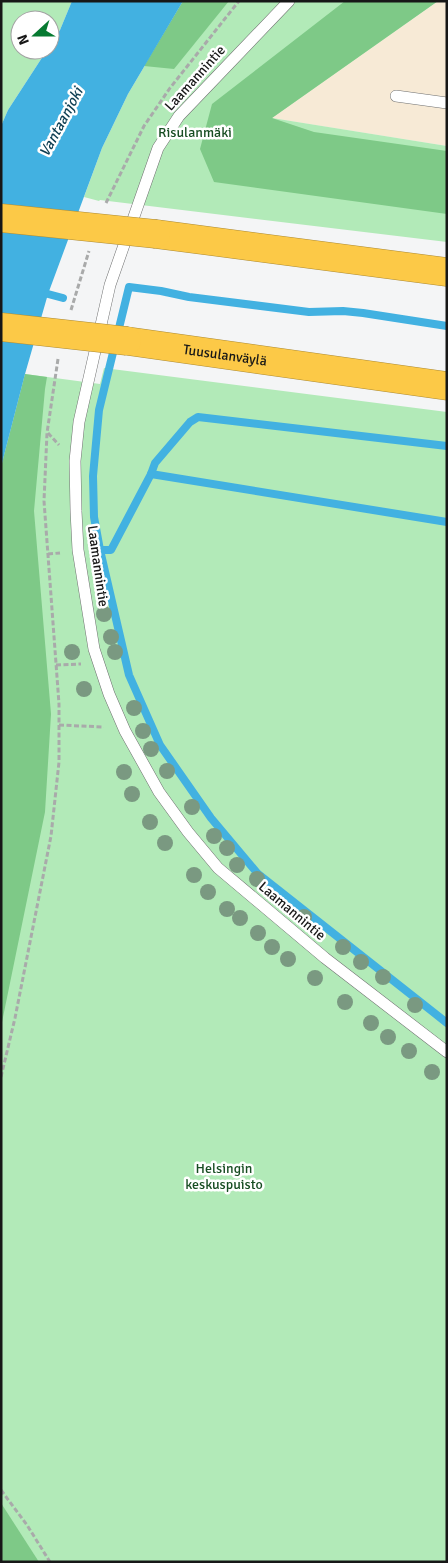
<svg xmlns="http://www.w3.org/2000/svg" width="448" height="1563" viewBox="0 0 448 1563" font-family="Signika,sans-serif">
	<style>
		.industrial { fill: #f7ead6 }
		.green { fill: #b2eab8 }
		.forest { fill: #7ec987 }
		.water { fill: #42b1e1 }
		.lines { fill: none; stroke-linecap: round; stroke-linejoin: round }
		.stream { stroke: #42b1e1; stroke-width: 8 }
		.service-casing { stroke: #6f7070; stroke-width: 12 }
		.motorway-casing { stroke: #ac8b36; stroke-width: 29 }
		.path { stroke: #a9aaaa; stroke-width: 3; stroke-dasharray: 5 2.5; stroke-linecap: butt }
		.service { stroke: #fff; stroke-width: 11 }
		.motorway { stroke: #fcc947; stroke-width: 28 }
		.motorway-bridge-casing { stroke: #ac8b36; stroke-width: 29; stroke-linecap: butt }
		.motorway-bridge { stroke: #fcc947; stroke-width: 28 }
		.tree { fill: #7a9981 }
		.labels { text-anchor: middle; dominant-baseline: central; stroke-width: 5; stroke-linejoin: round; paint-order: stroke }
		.street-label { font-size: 14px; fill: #171717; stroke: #fff }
		.park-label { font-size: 14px; fill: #174d22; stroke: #fff }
		.water-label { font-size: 15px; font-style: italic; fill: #104054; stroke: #fff }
	</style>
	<rect width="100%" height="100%" fill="#f4f5f6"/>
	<polygon class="industrial" points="438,1 447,1 447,146 271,118"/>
	<g class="green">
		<polygon points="1,1 72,1 60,30 50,45 50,20 20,20 20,50 47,50 8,110 1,126"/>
		<polygon points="183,1 438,1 272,118 447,146 447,242 100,200 99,201 84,197 102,148 128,94"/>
		<polygon points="104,368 447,412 447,1562 1,1562 1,791 2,783 1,764 1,467 25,374 100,384"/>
	</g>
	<g class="forest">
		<polygon points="183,1 229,1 174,69 144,66"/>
		<polygon points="345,1 438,1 272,118 314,132 447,151 447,214 214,182 200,149 212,104"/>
		<polygon points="25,374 47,377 45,389 34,511 51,714 45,812 1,1027 1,791 2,783 1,764 1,467"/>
		<polygon points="1,1503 39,1562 1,1562"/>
	</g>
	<polygon class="water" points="72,1 183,1 128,94 102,148 48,294 25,374 1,467 1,126 8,110 47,50 50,50 50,45 60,30"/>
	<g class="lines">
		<g class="stream">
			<polyline points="48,294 63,298"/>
			<polyline points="447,326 363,313 343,311 309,312 189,297 161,291 129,287 99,410 93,476 94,517 100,550 129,675 160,745 211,818 258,874 447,1023"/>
			<polyline points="151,474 447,522"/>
			<polyline points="100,550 111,550 151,474 155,463 190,422 198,417 447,446"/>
		</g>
		<defs>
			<g id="service">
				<polyline points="289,1 179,116 158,148 110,285 79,422 75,461 76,511 78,550 94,649 109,694 125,731 159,792 188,832 218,868 325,958 447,1052"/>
				<polyline points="396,96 447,103"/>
			</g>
			<g id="motorway">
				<polyline points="156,234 447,272"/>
				<path id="s1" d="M127,341L447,386"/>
			</g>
		</defs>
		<use href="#service" class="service-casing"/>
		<use href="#motorway" class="motorway-casing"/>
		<g class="path">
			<polyline points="106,203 144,126 170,88 239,1"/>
			<polyline points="71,310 89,251"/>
			<polyline points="48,433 59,445"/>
			<polyline points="48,554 60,553"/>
			<polyline points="56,665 81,664"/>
			<polyline points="59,725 104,727"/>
			<polyline points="1,1077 15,1018 51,836 59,762 59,704 44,501 47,433 58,359"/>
			<polyline points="1,1490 27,1525 50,1562"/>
		</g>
		<use href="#service" class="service"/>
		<use href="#motorway" class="motorway"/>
		<defs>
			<g id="motorway-bridge">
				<polyline points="1,218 156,234"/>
				<polyline points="1,327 127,341"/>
			</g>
		</defs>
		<use href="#motorway-bridge" class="motorway-bridge-casing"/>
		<use href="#motorway-bridge" class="motorway-bridge"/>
	</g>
	<g class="tree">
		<circle cx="104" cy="614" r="8"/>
		<circle cx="111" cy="637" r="8"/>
		<circle cx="72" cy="652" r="8"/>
		<circle cx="115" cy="652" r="8"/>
		<circle cx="84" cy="689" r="8"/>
		<circle cx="134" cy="708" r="8"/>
		<circle cx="143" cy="731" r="8"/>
		<circle cx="151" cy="749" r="8"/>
		<circle cx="167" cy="771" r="8"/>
		<circle cx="124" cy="772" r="8"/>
		<circle cx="132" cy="794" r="8"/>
		<circle cx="192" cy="807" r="8"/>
		<circle cx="150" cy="822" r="8"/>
		<circle cx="214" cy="836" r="8"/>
		<circle cx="165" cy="843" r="8"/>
		<circle cx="227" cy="848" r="8"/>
		<circle cx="237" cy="865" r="8"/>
		<circle cx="194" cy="875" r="8"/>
		<circle cx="257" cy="879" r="8"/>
		<circle cx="208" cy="892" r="8"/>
		<circle cx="227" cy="909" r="8"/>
		<circle cx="304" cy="917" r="8"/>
		<circle cx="240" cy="918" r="8"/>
		<circle cx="258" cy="933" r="8"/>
		<circle cx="272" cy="947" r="8"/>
		<circle cx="343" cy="947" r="8"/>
		<circle cx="288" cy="959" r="8"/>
		<circle cx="361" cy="962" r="8"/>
		<circle cx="383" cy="977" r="8"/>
		<circle cx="315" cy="978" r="8"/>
		<circle cx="345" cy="1002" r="8"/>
		<circle cx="415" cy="1005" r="8"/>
		<circle cx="371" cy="1023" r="8"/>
		<circle cx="388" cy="1037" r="8"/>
		<circle cx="409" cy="1051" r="8"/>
		<circle cx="432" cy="1072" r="8"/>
	</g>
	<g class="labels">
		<g class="street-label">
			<text transform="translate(195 78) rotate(-48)">Laamannintie</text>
			<text stroke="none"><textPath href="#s1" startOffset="99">Tuusulanväylä</textPath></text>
			<text transform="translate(98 566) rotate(82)">Laamannintie</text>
			<text transform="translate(292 911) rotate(40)">Laamannintie</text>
		</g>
		<g class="park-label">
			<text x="195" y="132">Risulanmäki</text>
			<text x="224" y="1168">Helsingin<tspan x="224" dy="16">keskuspuisto</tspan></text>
		</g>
		<g class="water-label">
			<text transform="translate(61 122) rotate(-62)">Vantaanjoki</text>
		</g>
	</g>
	<rect width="448" height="1563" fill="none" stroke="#171717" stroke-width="5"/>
	<g transform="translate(35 35) rotate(249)"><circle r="24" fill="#ffffff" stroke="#a2a2a2"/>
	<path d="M0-4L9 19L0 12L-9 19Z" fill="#067a31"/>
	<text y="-8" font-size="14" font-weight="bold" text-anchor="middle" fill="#171717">N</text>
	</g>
</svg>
